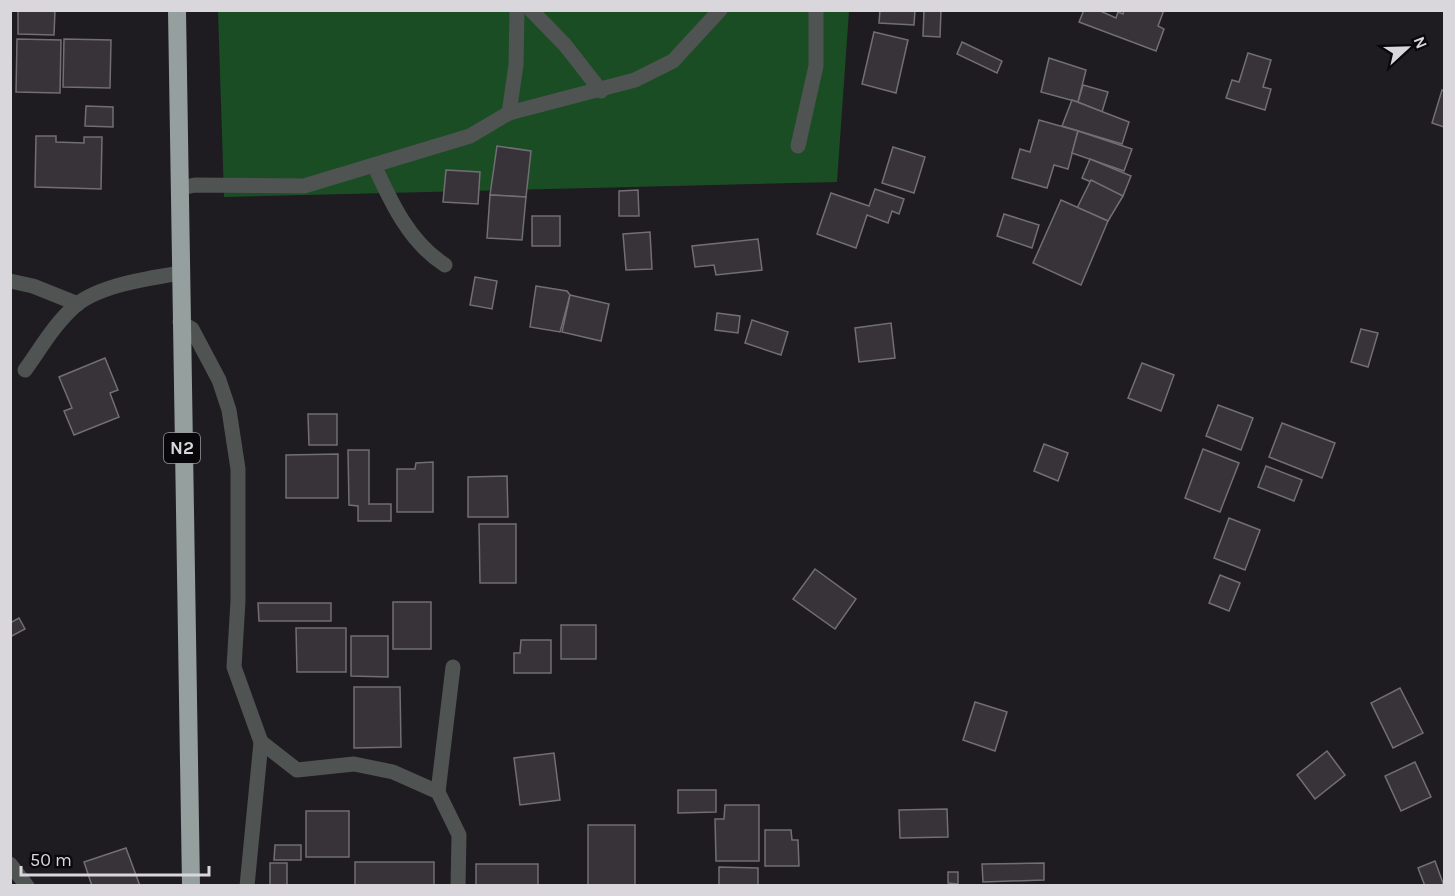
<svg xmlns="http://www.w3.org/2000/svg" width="1455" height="896" viewBox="0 0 1455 896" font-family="Karla,sans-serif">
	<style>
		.green { fill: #1b4d24 }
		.building { fill: #373339; stroke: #716e75; stroke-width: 1.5 }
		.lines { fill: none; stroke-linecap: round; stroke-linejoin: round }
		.street { stroke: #4f5352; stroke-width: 15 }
		.highway { stroke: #959f9d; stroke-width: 18 }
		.labels { text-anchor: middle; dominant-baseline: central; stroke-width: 4.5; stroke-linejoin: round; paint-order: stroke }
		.shield { fill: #080709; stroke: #9a999c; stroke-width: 1.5 }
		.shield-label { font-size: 18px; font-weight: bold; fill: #d9d7db }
	</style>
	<rect width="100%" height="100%" fill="#1e1b21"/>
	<polygon class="green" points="218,11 849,11 837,182 224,197"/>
	<g class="building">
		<polygon points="18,10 55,10 54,35 18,34"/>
		<polygon points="880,10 915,10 914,25 879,23"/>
		<polygon points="924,10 941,10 940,37 923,36"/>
		<polygon points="1084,10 1098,10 1116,18 1118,12 1123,14 1124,10 1164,10 1158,26 1164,29 1156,51 1079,22"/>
		<polygon points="874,32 908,40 896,93 862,84"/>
		<polygon points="17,39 61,40 60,93 16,92"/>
		<polygon points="64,39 111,40 110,88 63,87"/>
		<polygon points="962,42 1002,61 997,73 957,54"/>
		<polygon points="1248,53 1271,60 1263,87 1271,89 1265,110 1226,98 1232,80 1239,82"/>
		<polygon points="1049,58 1086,70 1078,102 1041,92"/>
		<polygon points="1083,85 1108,92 1102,112 1078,102"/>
		<polygon points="1442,90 1444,91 1444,127 1432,123"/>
		<polygon points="1072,100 1129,122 1122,144 1062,126"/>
		<polygon points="86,106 113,107 113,127 85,126"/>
		<polygon points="1039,120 1078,131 1068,169 1054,165 1047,188 1012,178 1020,149 1030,152"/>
		<polygon points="1078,131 1132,149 1124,171 1072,153"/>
		<polygon points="36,136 56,136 56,142 84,143 84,137 102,137 101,189 35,187"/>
		<polygon points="497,146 531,151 526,197 490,195"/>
		<polygon points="893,147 925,157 914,193 882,183"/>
		<polygon points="1090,159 1131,176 1123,196 1082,178"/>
		<polygon points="446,170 480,172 478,204 443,202"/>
		<polygon points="1091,180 1123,196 1108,221 1077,208"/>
		<polygon points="875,189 904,199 899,214 892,211 888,223 867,215 856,248 817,234 831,193 869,206"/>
		<polygon points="638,190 639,216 619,216 619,191"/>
		<polygon points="490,195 526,197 522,240 487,238"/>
		<polygon points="1061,200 1108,221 1081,285 1033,263"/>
		<polygon points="1004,214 1039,225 1032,248 997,236"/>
		<rect x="532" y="216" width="28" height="30"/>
		<polygon points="650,232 652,269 626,270 623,234"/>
		<polygon points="758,239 762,270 716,275 714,265 695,267 692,246"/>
		<polygon points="475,277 497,281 492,309 470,305"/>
		<polygon points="536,286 567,291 570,295 560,332 530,327"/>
		<polygon points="570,295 609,304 601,341 562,332"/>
		<polygon points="717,313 740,316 738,333 715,330"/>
		<polygon points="752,320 788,332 781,355 745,343"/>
		<polygon points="891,323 895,358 859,362 855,328"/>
		<polygon points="1361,329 1378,333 1368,367 1351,362"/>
		<polygon points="105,358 118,390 110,393 119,417 74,435 64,411 72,408 59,377"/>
		<polygon points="1142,363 1174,375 1161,411 1128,398"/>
		<polygon points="1218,405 1253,418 1241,450 1206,436"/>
		<polygon points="308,414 337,414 337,445 309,445"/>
		<polygon points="1282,423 1335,443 1322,478 1269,457"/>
		<polygon points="1044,444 1068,453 1058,481 1034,471"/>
		<polygon points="1203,449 1239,463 1220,512 1185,498"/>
		<polygon points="348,450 369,450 369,504 391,504 391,521 358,521 358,506 349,505"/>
		<polygon points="338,454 338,498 286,498 286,455"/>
		<polygon points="433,462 433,512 397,512 397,469 415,469 416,463"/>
		<polygon points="1266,466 1302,480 1294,501 1258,487"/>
		<polygon points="507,476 508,517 468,517 468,477"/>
		<polygon points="1229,518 1260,530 1245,570 1214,558"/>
		<polygon points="479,524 516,524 516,583 480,583"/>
		<polygon points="815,569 856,599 835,629 793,599"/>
		<polygon points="1220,575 1240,583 1229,611 1209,603"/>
		<rect x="393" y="602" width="38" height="47"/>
		<polygon points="258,603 331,603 331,621 259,621"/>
		<polygon points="19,618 25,629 10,637 10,623"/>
		<rect x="561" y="625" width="35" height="34"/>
		<polygon points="296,628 346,628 346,672 297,672"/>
		<polygon points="351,636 388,636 388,677 351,676"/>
		<polygon points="521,640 551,640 551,673 514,673 514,653 520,653"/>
		<polygon points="354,687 400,687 401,747 354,748"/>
		<polygon points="1400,688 1423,733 1393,748 1371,703"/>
		<polygon points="975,702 1007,712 995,751 963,740"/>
		<polygon points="1327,751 1345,775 1315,799 1297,775"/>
		<polygon points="554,753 560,800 520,805 514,758"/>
		<polygon points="1415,762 1431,797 1401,811 1385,776"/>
		<polygon points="678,790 716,790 716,812 678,813"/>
		<polygon points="725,805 759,805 759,861 716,861 715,819 724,819"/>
		<polygon points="947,809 948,837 900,838 899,810"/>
		<rect x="306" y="811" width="43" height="46"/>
		<rect x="588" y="825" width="47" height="61"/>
		<polygon points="765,830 791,830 792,840 798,840 799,866 765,866"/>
		<polygon points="275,845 301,845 301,860 274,860"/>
		<polygon points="126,848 140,886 92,886 84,862"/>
		<polygon points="1435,861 1444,886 1425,886 1418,868"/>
		<rect x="355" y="862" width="79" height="24"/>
		<rect x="270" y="863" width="17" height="22"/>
		<polygon points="1044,863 1044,880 983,882 982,864"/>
		<rect x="476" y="864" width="62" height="22"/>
		<polygon points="719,867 758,868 758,886 719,886"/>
		<polygon points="948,872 958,872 958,884 948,883"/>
	</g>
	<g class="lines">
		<g class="street">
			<polyline points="531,10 565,45 601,91"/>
			<polyline points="509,113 516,65 517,10"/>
			<polyline points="798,146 816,66 816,10"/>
			<path d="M374,165C391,202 409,242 445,265"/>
			<polyline points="181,188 195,185 304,186 470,136 509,113 635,80 673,61 720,10"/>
			<polyline points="10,281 33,286 78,304"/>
			<polyline points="180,322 192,329 219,380 229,410 238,469 238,601 234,667 261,742 247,886"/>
			<path d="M25,370C41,348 55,323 76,305C101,285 150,278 181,273"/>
			<polyline points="261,742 297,770 354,764 393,772 438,792 459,835 458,886"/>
			<polyline points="438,792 453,667"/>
			<polyline points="10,864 27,886"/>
		</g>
		<polyline class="highway" points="177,10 191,886"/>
	</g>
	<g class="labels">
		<rect class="shield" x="164" y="433" width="36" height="30" rx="4.5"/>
		<g class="shield-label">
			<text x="182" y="448">N2</text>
		</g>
	</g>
	<rect width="1455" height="896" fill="none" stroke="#d9d7db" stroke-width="24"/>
	<g transform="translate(1407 48) rotate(68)" stroke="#080709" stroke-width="4.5" paint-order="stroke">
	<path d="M0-4.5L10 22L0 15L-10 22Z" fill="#d9d7db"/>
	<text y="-9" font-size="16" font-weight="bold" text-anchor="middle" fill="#d9d7db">N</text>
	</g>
	<path d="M21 866v9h188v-9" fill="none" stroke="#d9d7db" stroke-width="3"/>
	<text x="30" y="866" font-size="18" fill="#d9d7db" stroke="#080709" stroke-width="4.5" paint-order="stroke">50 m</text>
</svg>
